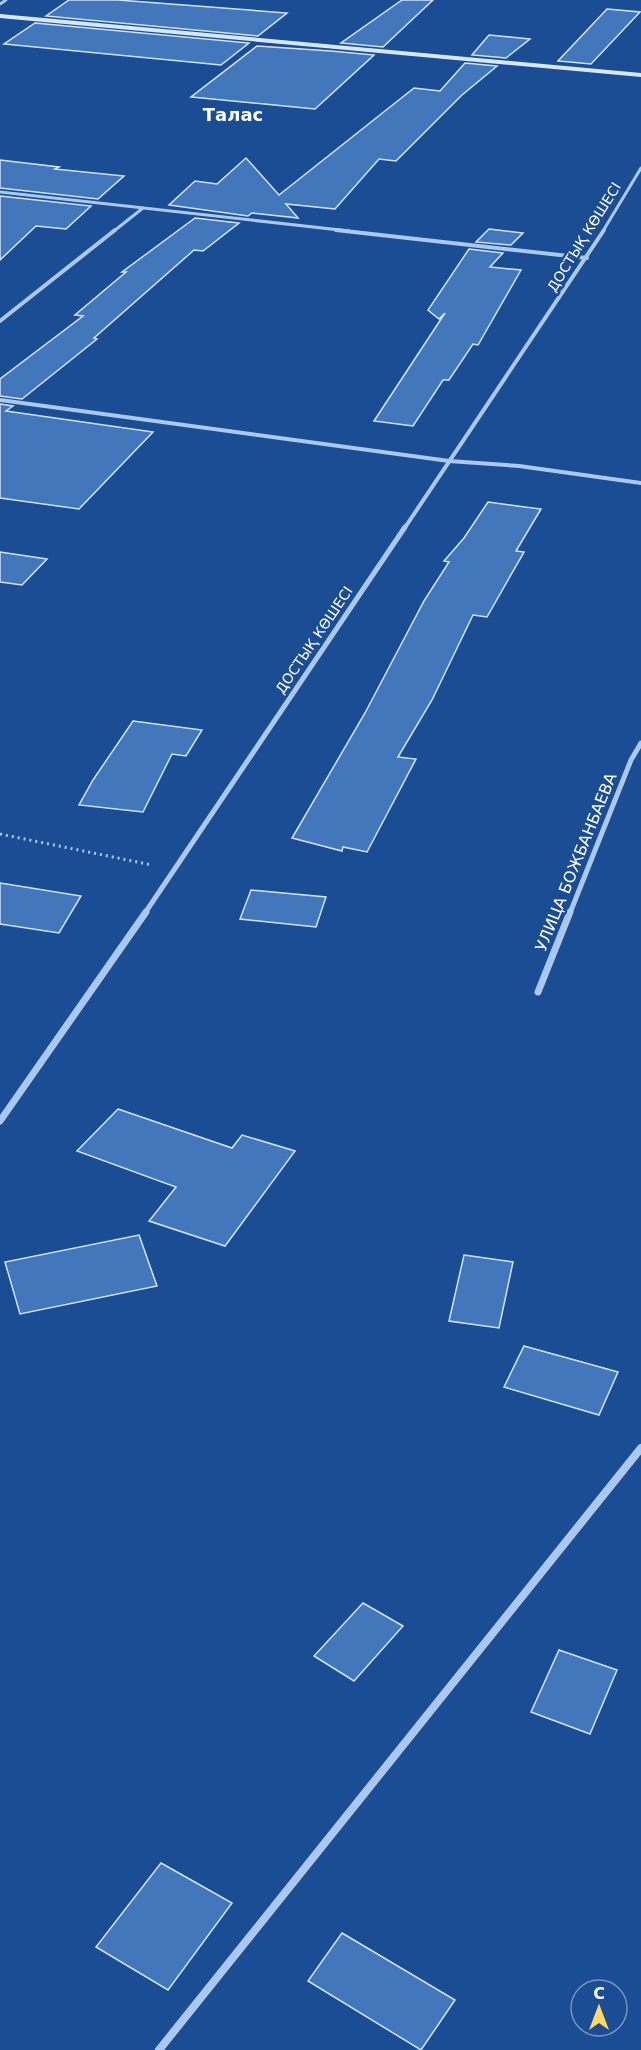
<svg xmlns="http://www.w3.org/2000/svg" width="641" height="2050" viewBox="0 0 641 2050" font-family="'DejaVu Sans',sans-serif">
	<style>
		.building { fill: #4377bb; stroke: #d2e4fb; stroke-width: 1.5 }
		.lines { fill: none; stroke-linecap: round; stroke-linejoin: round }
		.path { stroke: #abc9f0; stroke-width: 3; stroke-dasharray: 2 4; stroke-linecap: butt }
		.street-far4 { stroke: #abc9f0; stroke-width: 3 }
		.street-far3 { stroke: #abc9f0; stroke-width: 4 }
		.street-far2 { stroke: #abc9f0; stroke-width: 5 }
		.street-far1 { stroke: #abc9f0; stroke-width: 7 }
		.street { stroke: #abc9f0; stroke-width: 8 }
		.secondary { fill: #d9e7fb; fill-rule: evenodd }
		.labels { text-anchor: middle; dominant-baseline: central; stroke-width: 5; stroke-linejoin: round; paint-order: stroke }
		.far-street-label { font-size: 14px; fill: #fff; stroke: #1a4d94 }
		.street-label { font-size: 16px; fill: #fff; stroke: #1a4d94 }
		.far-district-label { font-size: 18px; font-weight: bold; fill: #fff; stroke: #1a4d94 }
	</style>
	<rect width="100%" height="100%" fill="#1a4d94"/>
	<g class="building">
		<polygon points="69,0 118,0 287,13 258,36 46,16"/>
		<polygon points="402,0 433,0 383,47 341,43"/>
		<polygon points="607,9 640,12 591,64 558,61"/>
		<polygon points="35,23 249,43 221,65 4,44"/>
		<polygon points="489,35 530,39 506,58 472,55"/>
		<polygon points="257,46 331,51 374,55 315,109 191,97"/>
		<polygon points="465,63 497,66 462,95 396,161 379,159 335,209 286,204 298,218 252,213 248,216 169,205 195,181 217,184 246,158 279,195 414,88 440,91"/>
		<polygon points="0,160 59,167 55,169 124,176 98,199 0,188"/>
		<polygon points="0,196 91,206 66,229 36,226 0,260"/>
		<polygon points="195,218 239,223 203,251 194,250 94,338 97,339 22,399 0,396 0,379 83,316 75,315 126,272 122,272"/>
		<polygon points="489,229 523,233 511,245 476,242"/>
		<polygon points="469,249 503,253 490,267 521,270 478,345 473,344 449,380 443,380 413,426 374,421 445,313 439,319 428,310"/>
		<polygon points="0,404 13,406 6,411 153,432 79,509 0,498"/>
		<polygon points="488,502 541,509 516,551 524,552 487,617 473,615 432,700 398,757 416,759 367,852 343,847 342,851 292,838 365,713 424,601 449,562 444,561 464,538"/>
		<polygon points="0,552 47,559 22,585 0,582"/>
		<polygon points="133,721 202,730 186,756 172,754 143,812 79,805 93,780"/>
		<polygon points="0,883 81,896 59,933 0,924"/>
		<polygon points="251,890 326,897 316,927 240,919"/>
		<polygon points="118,1109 232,1148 242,1135 295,1151 225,1246 149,1221 176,1187 77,1151"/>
		<polygon points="139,1235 157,1286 20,1314 5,1262"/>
		<polygon points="464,1255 513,1262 499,1328 449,1321"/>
		<polygon points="524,1346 618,1372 599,1415 504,1387"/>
		<polygon points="363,1603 403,1626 354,1681 314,1656"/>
		<polygon points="559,1650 617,1670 590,1734 531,1712"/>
		<polygon points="161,1863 232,1903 168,1990 96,1947"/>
		<polygon points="342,1933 455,2000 421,2050 308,1981"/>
	</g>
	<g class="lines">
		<polyline class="path" points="0,834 152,865"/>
		<g class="street-far4">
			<polyline points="0,4 6,0"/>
			<polyline points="0,192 349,231"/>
			<polyline points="114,231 143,208"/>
			<polyline points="603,231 641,168"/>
		</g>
		<g class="street-far3">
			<polyline points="336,230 587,258"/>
			<polyline points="0,321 115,230"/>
			<polyline points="0,400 449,461 519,466 641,483"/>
			<polyline points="404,529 604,230"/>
		</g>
		<g class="street-far2">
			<polyline points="145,913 405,527"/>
			<polyline points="570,913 631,760 641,743"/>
		</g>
		<g class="street-far1">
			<polyline points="538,992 570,912"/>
			<polyline points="0,1121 146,912"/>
		</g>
		<polyline class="street" points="159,2050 641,1448"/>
		<polygon class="secondary" points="0,14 641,73 641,77 0,18"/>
	</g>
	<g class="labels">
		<g class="far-street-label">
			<text transform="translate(584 237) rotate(-58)">ДОСТЫҚ КӨШЕСІ</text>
			<text transform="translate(314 640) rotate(-56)">ДОСТЫҚ КӨШЕСІ</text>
		</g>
		<g class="street-label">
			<text transform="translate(576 862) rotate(-68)">УЛИЦА БОЖБАНБАЕВА</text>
		</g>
		<g class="far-district-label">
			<text x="233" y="114">Талас</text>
		</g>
	</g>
	<g transform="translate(599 2008)"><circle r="28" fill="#1a4d94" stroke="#7694bf" stroke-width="1.5"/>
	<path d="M0-4.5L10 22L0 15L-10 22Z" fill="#ffd76a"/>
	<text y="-9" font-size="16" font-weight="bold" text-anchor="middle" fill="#ffffff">С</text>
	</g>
</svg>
